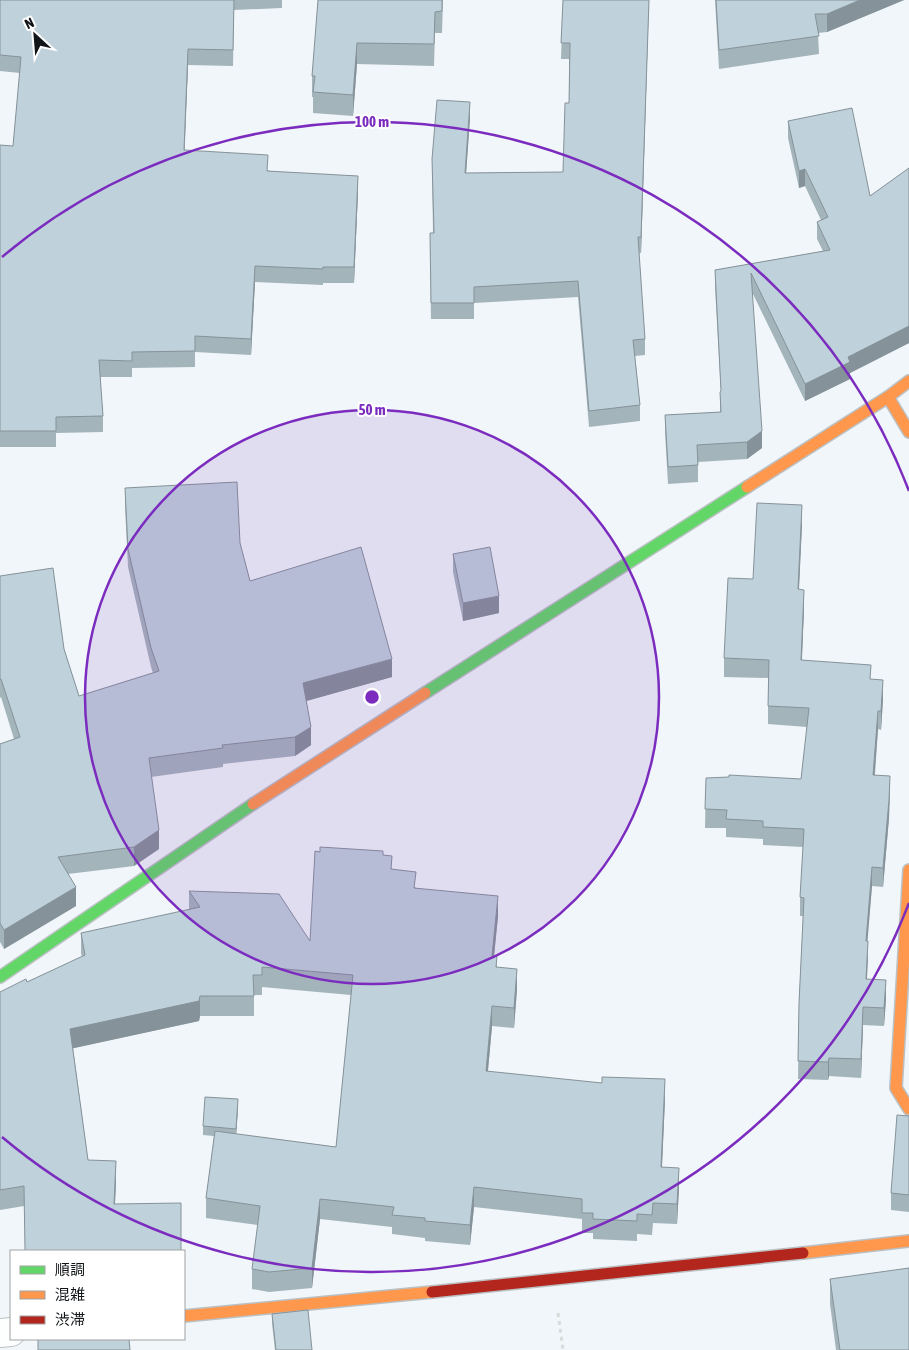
<svg xmlns="http://www.w3.org/2000/svg" width="909" height="1350" viewBox="0 0 909 1350" font-family="'Asap Condensed','Noto Sans JP',sans-serif">
	<style>
		.lines { fill: none; stroke-linecap: round; stroke-linejoin: round }
		.street-casing { stroke: #bbc0c3; stroke-width: 30 }
		.fast-casing { stroke: #bbc0c3; stroke-width: 14 }
		.slow-casing { stroke: #bbc0c3; stroke-width: 14 }
		.jam-casing { stroke: #bbc0c3; stroke-width: 14 }
		.path { stroke: #d9dbdb; stroke-width: 3; stroke-dasharray: 4 4; stroke-linecap: butt }
		.street { stroke: #fdfefe; stroke-width: 28 }
		.fast { stroke: #63d668; stroke-width: 11 }
		.slow { stroke: #ff974d; stroke-width: 11 }
		.jam { stroke: #b3261e; stroke-width: 11 }
		.wall { fill: #a4b4bb }
		.shaded-wall { fill: #869299 }
		.building { fill: #bfd1da; stroke: #869299 }
		.ring { fill: none; stroke: #7b2cbf; stroke-width: 2.5 }
		.centre { fill: #7b2cbf; stroke: #fff; stroke-width: 2.5 }
		.ring-label { font-size: 15px; text-anchor: middle; font-weight: bold; fill: #7b2cbf; stroke: #fff; stroke-width: 4; stroke-linejoin: round; paint-order: stroke }
	</style>
	<rect width="100%" height="100%" fill="#f0f6f9"/>
	<g class="lines">
		<defs>
			<polyline id="street" points="0,1333 11,1332"/>
			<g id="fast">
				<polyline points="425,693 747,487"/>
				<polyline points="0,977 253,804"/>
			</g>
			<g id="slow">
				<polyline points="888,397 909,432"/>
				<polyline points="747,487 888,397 909,381"/>
				<polyline points="253,804 425,693"/>
				<polyline points="909,870 896,1088 909,1109"/>
				<polyline points="803,1253 909,1241"/>
				<polyline points="184,1316 432,1292"/>
			</g>
			<polyline id="jam" points="432,1292 803,1253"/>
		</defs>
		<use href="#street" class="street-casing"/>
		<use href="#fast" class="fast-casing"/>
		<use href="#slow" class="slow-casing"/>
		<use href="#jam" class="jam-casing"/>
		<polyline class="path" points="558,1313 563,1350"/>
		<use href="#street" class="street"/>
		<use href="#fast" class="fast"/>
		<use href="#slow" class="slow"/>
		<use href="#jam" class="jam"/>
	</g>
	<g class="wall">
		<polygon points="0,0 282,0 282,8 234,10 233,66 188,65 184,150 358,192 354,283 323,283 323,285 255,282 251,355 195,352 195,367 132,368 132,377 100,377 103,416 103,432 56,433 56,447 0,447 0,145 13,146 20,73 0,71"/>
		<polygon points="318,0 443,0 442,33 435,33 434,66 357,64 353,116 313,113 313,97 312,97 312,76"/>
		<polygon points="563,0 649,0 641,253 639,253 645,339 645,355 635,356 640,405 640,421 589,427 578,297 474,303 474,319 431,319 430,233 433,233 432,159 470,118 466,173 563,172 569,103 569,59 561,59"/>
		<polygon points="715,0 904,0 827,32 818,33 819,54 719,69"/>
		<polygon points="788,121 870,196 909,168 909,343 850,373 850,379 805,401 752,292 762,448 747,459 698,462 698,482 668,484 665,432 665,415 720,412 720,392 721,392 715,287 715,270 823,251 817,239 817,222 821,220 805,186 799,188 788,138"/>
		<polygon points="125,488 240,543 250,581 392,677 306,701 311,745 295,756 223,764 223,767 151,777 159,849 134,866 68,874 76,906 4,949 0,942 0,744 14,739 1,697 0,698 0,576 64,649 79,696 153,673 151,667 128,567 125,507"/>
		<polygon points="802,524 799,589 804,608 802,660 871,680 883,699 881,730 878,729 875,775 890,794 889,818 883,887 872,886 867,941 867,979 886,999 884,1026 863,1025 861,1078 829,1076 828,1080 798,1079 799,1003 803,916 800,916 800,897 803,847 763,845 763,839 726,837 726,828 705,828 706,778 801,779 807,727 768,724 768,678 724,677 724,658 753,579"/>
		<polygon points="453,554 499,613 463,621 453,572"/>
		<polygon points="383,855 392,869 416,888 498,916 494,956 497,967 517,989 514,1028 492,1026 488,1071 665,1099 662,1167 679,1188 677,1224 653,1223 652,1235 637,1234 637,1241 593,1239 593,1233 582,1233 582,1219 474,1207 470,1245 425,1241 425,1238 392,1234 392,1227 320,1219 312,1288 269,1292 252,1289 252,1269 258,1225 206,1218 206,1198 214,1136 203,1135 203,1126 238,1108 236,1134 336,1147 351,995 262,987 262,995 254,995 254,1016 200,1016 199,1021 73,1048 88,1160 116,1181 115,1204 24,1206 0,1210 0,992 27,982 82,957 81,953 81,933 189,910 189,891 310,941"/>
		<polygon points="909,1116 909,1212 891,1210 891,1193"/>
		<polygon points="830,1279 909,1350 836,1350 830,1304"/>
		<polygon points="272,1314 312,1350 275,1350 272,1323"/>
	</g>
	<g class="shaded-wall">
		<polygon points="649,0 641,253 641,237"/>
		<polygon points="860,0 904,0 827,32 827,14"/>
		<polygon points="357,43 357,64 353,116 353,95"/>
		<polygon points="188,49 188,65 184,166 184,150"/>
		<polygon points="470,102 470,118 465,189 465,173"/>
		<polygon points="805,169 805,186 799,188 799,171"/>
		<polygon points="358,176 358,192 354,283 354,267"/>
		<polygon points="255,266 255,282 251,355 251,339"/>
		<polygon points="909,326 909,343 850,373 850,379 805,401 805,384 848,357"/>
		<polygon points="762,431 762,448 747,459 747,442"/>
		<polygon points="802,505 802,524 798,608 798,589"/>
		<polygon points="804,590 804,608 801,679 801,660"/>
		<polygon points="499,596 499,613 463,621 463,603"/>
		<polygon points="392,659 392,677 303,702 303,683"/>
		<polygon points="883,680 883,699 881,730 881,711"/>
		<polygon points="878,711 878,729 873,793 873,775"/>
		<polygon points="311,727 311,745 295,756 295,737"/>
		<polygon points="890,776 889,818 883,887 883,868"/>
		<polygon points="159,830 159,849 134,866 134,847"/>
		<polygon points="872,867 872,886 866,959 866,941"/>
		<polygon points="76,887 76,906 4,949 4,930"/>
		<polygon points="498,896 498,916 492,976 492,956"/>
		<polygon points="868,941 868,959 866,997 866,979"/>
		<polygon points="517,969 517,989 514,1028 514,1008"/>
		<polygon points="886,980 886,999 884,1026 884,1008"/>
		<polygon points="200,996 200,1016 199,1021 70,1049 70,1029"/>
		<polygon points="492,1006 492,1026 486,1091 486,1071"/>
		<polygon points="863,1007 863,1025 861,1078 861,1059"/>
		<polygon points="829,1058 829,1076 828,1080 828,1062"/>
		<polygon points="665,1079 665,1099 661,1187 661,1167"/>
		<polygon points="238,1099 238,1108 236,1138 236,1129"/>
		<polygon points="116,1161 116,1181 114,1224 114,1204"/>
		<polygon points="679,1168 679,1188 677,1224 677,1204"/>
		<polygon points="474,1187 474,1207 470,1245 470,1225"/>
		<polygon points="320,1199 320,1219 312,1288 312,1268"/>
	</g>
	<g class="building">
		<polygon points="0,0 234,0 233,50 188,49 184,150 268,155 267,171 358,176 354,267 323,267 323,269 255,266 251,339 195,336 195,351 132,352 132,361 99,360 103,416 56,417 56,431 0,431 0,145 13,146 21,57 0,55"/>
		<polygon points="318,0 442,0 442,11 435,12 434,44 357,43 353,95 313,92 315,76 312,76"/>
		<polygon points="563,0 649,0 641,237 638,237 645,339 633,340 640,405 589,411 578,281 474,287 474,303 431,303 430,233 434,233 432,159 437,100 470,102 465,173 563,172 565,103 569,103 570,43 561,43"/>
		<polygon points="716,0 860,0 827,14 815,14 819,36 719,50"/>
		<polygon points="852,108 870,196 909,168 909,326 848,357 850,362 805,384 751,273 762,431 747,442 697,445 698,465 668,467 665,415 721,412 720,392 721,391 715,270 830,250 817,222 828,217 805,169 799,171 788,121"/>
		<polygon points="237,482 240,543 250,581 361,547 392,659 303,683 311,727 295,737 222,745 223,748 149,758 159,830 134,847 58,857 76,887 4,930 0,923 0,744 20,737 1,679 0,679 0,576 53,568 64,649 79,696 159,671 151,648 128,549 125,488"/>
		<polygon points="757,503 802,505 798,589 804,590 801,660 871,665 870,679 883,680 881,711 878,711 873,775 890,776 889,800 883,868 872,867 866,941 868,941 866,979 886,980 884,1008 863,1007 861,1059 829,1058 828,1062 798,1061 799,1003 804,898 800,897 804,829 763,827 763,821 726,819 727,810 705,809 706,778 729,777 729,775 801,779 809,708 768,706 769,660 724,658 728,578 753,579"/>
		<polygon points="490,547 499,596 463,603 453,554"/>
		<polygon points="320,847 383,851 383,855 392,856 391,869 416,872 414,888 498,896 492,956 497,956 496,967 517,969 514,1008 492,1006 486,1071 602,1083 602,1077 665,1079 661,1167 679,1168 677,1204 653,1203 652,1215 637,1214 637,1221 593,1219 593,1213 582,1213 582,1199 474,1187 470,1225 425,1221 425,1218 392,1215 394,1207 320,1199 312,1268 269,1272 252,1269 260,1206 206,1198 215,1131 336,1147 353,975 262,967 262,975 253,975 254,996 200,996 199,1001 70,1029 88,1160 116,1161 114,1204 181,1203 181,1251 25,1251 24,1186 0,1190 0,992 26,979 27,982 85,955 81,933 200,907 189,891 279,894 310,941 315,851 320,852"/>
		<polygon points="205,1097 238,1099 236,1129 203,1126"/>
		<polygon points="897,1115 909,1116 909,1195 891,1193"/>
		<polygon points="909,1268 909,1350 840,1350 830,1279"/>
		<polygon points="308,1310 312,1350 276,1350 272,1314"/>
		<polygon points="38,1339 129,1339 130,1350 38,1350"/>
	</g>
	<circle cx="372" cy="697" r="287" fill="#7b2cbf" fill-opacity=".12"/>
	<g class="ring">
		<circle cx="372" cy="697" r="287"/>
		<path d="M909 903A575 575 0 0 1 2 1137M2 257A575 575 0 0 1 909 491"/>
	</g>
	<circle cx="372" cy="697" r="8" class="centre"/>
	<g class="ring-label">
		<text x="372" y="127">100 m</text>
		<text x="372" y="415">50 m</text>
	</g>
	<rect x="10" y="1250" width="175" height="90" fill="#ffffff" stroke="#a0a1a2"/>
	<rect x="20" y="1266" width="25" height="8" fill="#63d668" stroke="#a0a1a2"/>
	<text x="55" y="1275" font-size="15" fill="#111517">順調</text>
	<rect x="20" y="1291" width="25" height="8" fill="#ff974d" stroke="#a0a1a2"/>
	<text x="55" y="1300" font-size="15" fill="#111517">混雑</text>
	<rect x="20" y="1316" width="25" height="8" fill="#b3261e" stroke="#a0a1a2"/>
	<text x="55" y="1325" font-size="15" fill="#111517">渋滞</text>
	<g transform="translate(35 35) rotate(334)" stroke="#ffffff" stroke-width="4" paint-order="stroke">
	<path d="M0-4L9 19L0 12L-9 19Z" fill="#111517"/>
	<text y="-8" font-size="14" font-weight="bold" text-anchor="middle" fill="#111517">N</text>
	</g>
</svg>
